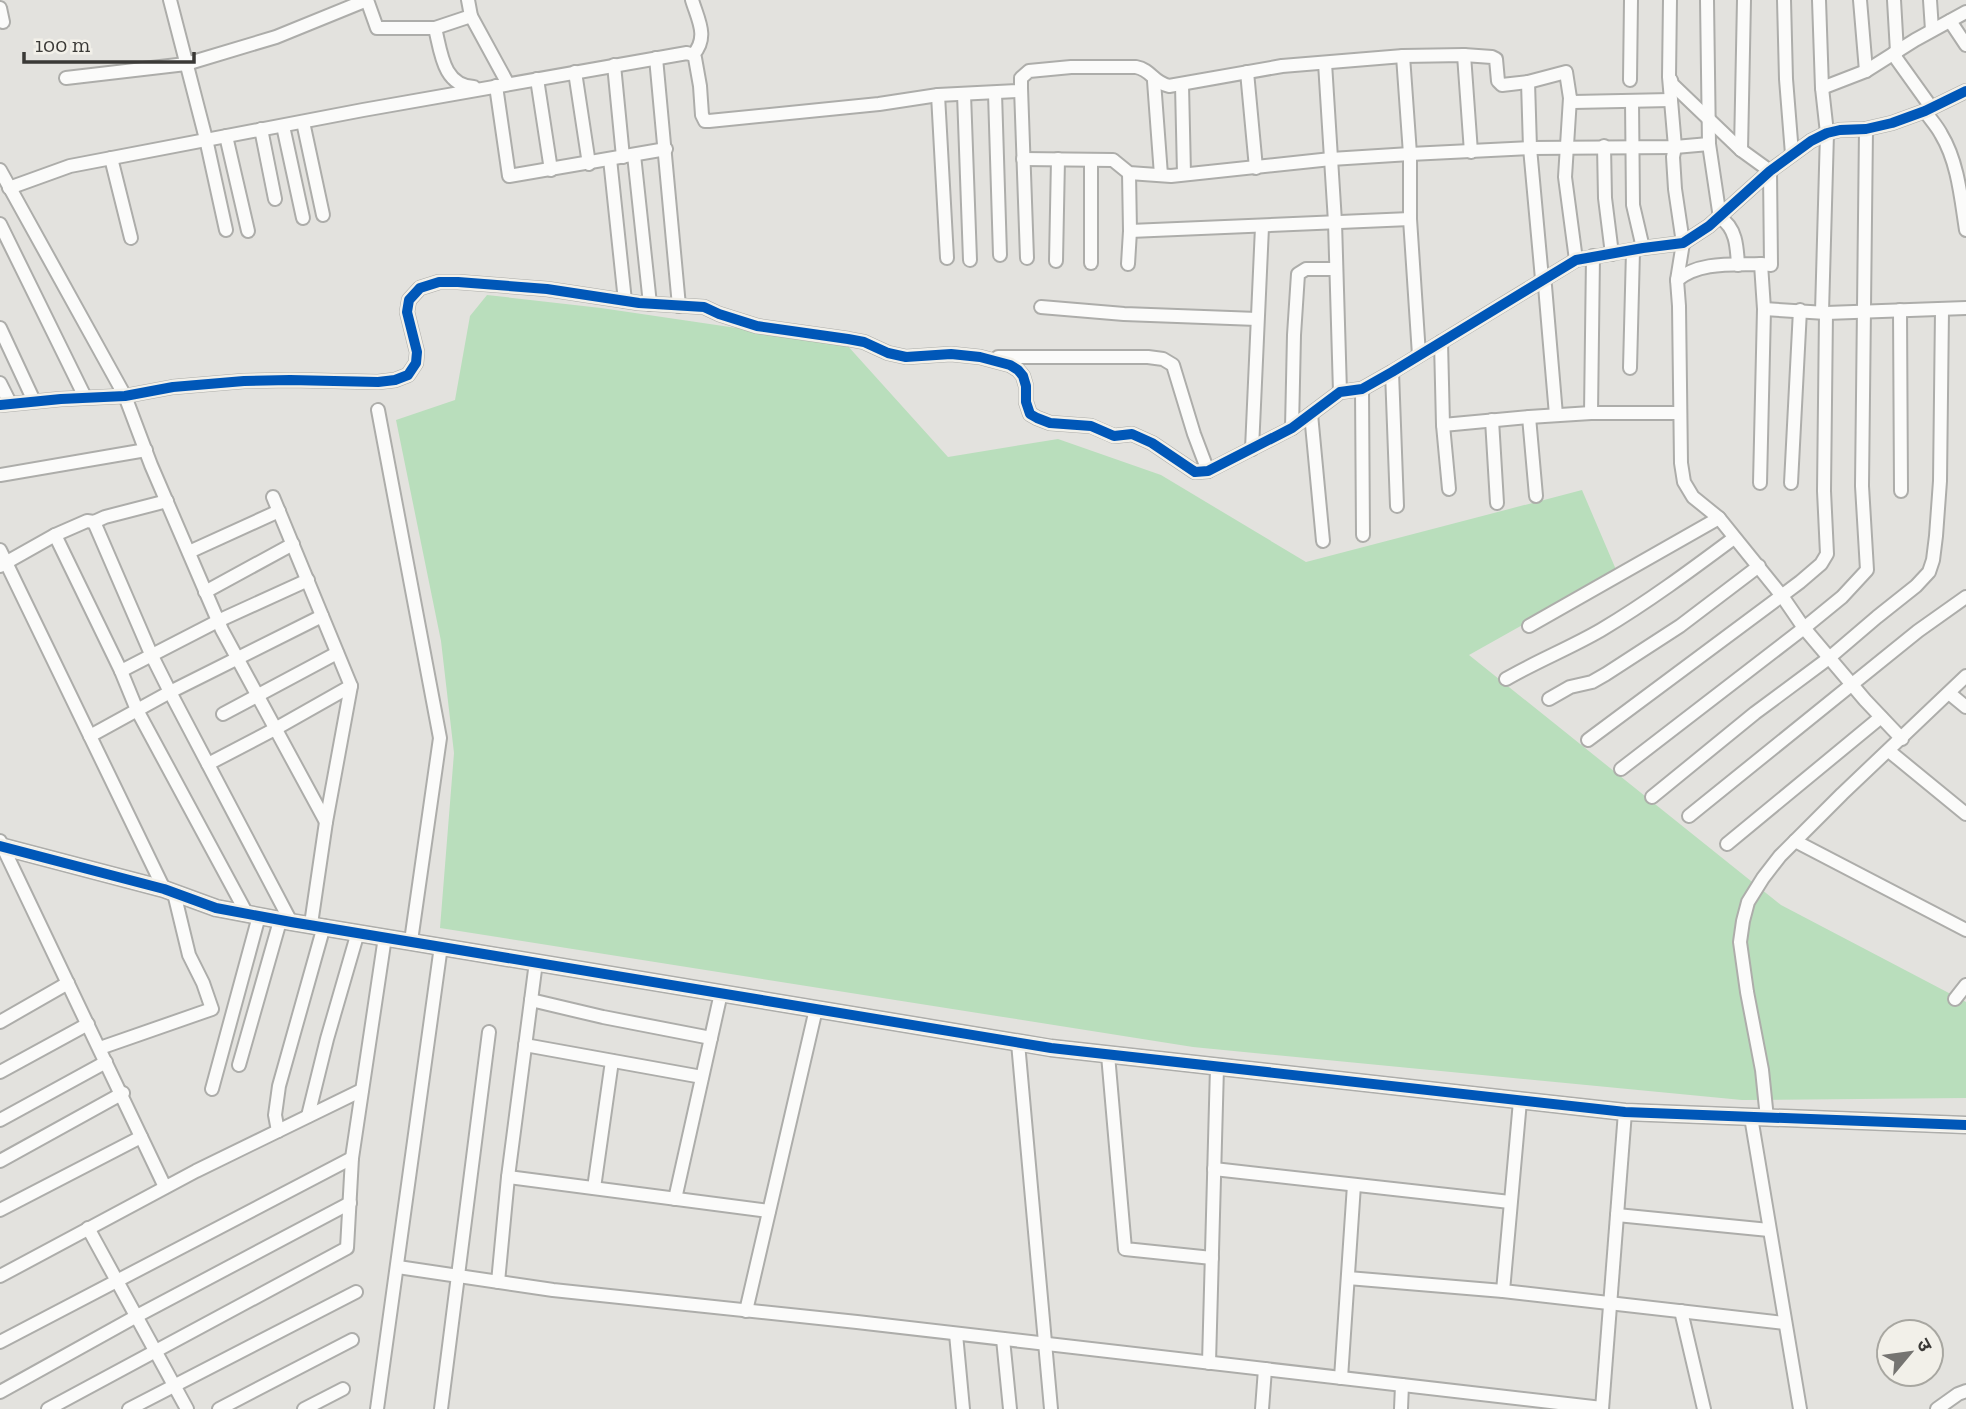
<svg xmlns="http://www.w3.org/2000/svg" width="1966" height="1409" viewBox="0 0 1966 1409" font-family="'Zilla Slab','Noto Sans Devanagari',serif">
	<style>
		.green { fill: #b9debc }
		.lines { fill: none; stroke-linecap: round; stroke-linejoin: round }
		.minor-casing { stroke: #adadaa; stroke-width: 16 }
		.tertiary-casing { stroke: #adadaa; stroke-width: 19 }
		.minor { stroke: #fbfbfa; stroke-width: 12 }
		.tertiary { stroke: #fbfbfa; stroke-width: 16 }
		.cycleway-casing { stroke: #f2f0e9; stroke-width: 15 }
		.cycleway { stroke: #0057b8; stroke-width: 10 }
	</style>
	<rect width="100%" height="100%" fill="#e3e2de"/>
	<polygon class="green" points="487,295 601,308 846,344 948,457 1058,439 1161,475 1306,562 1582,490 1617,572 1469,655 1781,905 1966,1002 1966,1098 1742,1100 1193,1047 440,928 454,753 441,641 396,420 455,400 470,316"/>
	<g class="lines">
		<defs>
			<g id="minor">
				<polyline points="170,0 206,139 226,230"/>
				<path d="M367,0L377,28H435C441,52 443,86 474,87"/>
				<polyline points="468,0 471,16 508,84"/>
				<path d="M692,0C698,20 709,37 693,55"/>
				<polyline points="1670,0 1669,77 1675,147 1673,157 1675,189 1683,243 1677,280 1679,306 1681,463 1684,482 1693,497 1719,518 1782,596 1804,628 1865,700 1902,739"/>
				<path d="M1707,0L1709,144L1720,218C1736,227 1737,247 1738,265"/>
				<polyline points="1784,0 1786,79 1792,154"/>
				<polyline points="1819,0 1822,88 1827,133 1822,312"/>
				<polyline points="1860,0 1866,71"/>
				<polyline points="1894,0 1897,52"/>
				<polyline points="1930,0 1932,30"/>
				<polyline points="0,8 3,22"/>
				<polyline points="1950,21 1966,45"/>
				<polyline points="435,28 471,16"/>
				<polyline points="1893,54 1931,107"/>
				<polyline points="1464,55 1471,152"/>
				<polyline points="1403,56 1410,154 1410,219 1419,355"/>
				<polyline points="656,58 679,306"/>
				<polyline points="1325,63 1335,222 1340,392"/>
				<polyline points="614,65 623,157"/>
				<polyline points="575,72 589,164"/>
				<polyline points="1247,72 1256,168"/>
				<polyline points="66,78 186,64 276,37 367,0"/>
				<polyline points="537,79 551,170"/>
				<polyline points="1630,80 1631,0"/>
				<polyline points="1671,80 1672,84 1741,150 1770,171 1771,265 1761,264"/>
				<polyline points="1154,81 1161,175"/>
				<polyline points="1528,82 1530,148 1542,279 1545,286 1556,415"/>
				<polyline points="1182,85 1184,174"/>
				<polyline points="496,86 509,176 666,149"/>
				<polyline points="1021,88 1027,258"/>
				<polyline points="1822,88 1866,71 1915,40 1966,12"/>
				<polyline points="995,93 1000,255"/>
				<polyline points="964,94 970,260"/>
				<polyline points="938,95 947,258"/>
				<polyline points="1570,98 1565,177 1576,260"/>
				<polyline points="1632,101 1633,205 1643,248"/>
				<path d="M1925,111C1930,119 1937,126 1941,134C1958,162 1961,198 1966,230"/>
				<polyline points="303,122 323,215"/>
				<polyline points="283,126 303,218"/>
				<polyline points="261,129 275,199"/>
				<polyline points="226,136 248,231"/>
				<polyline points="1604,146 1605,198 1612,254"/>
				<polyline points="1741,150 1744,0"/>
				<polyline points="634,155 650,304"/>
				<polyline points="111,158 131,238"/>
				<polyline points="610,159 625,301"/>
				<polyline points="1023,159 1113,160 1129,173 1171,176 1331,159 1410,154 1530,148 1675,147 1709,144"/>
				<polyline points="1091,161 1091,263"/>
				<polyline points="0,170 125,396 151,465 222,630 326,822"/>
				<path d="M9,188L70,166L363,110L687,53L693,55L695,58L700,86L702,115L705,121H709L879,104L938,95L1017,91L1021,88V78L1029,71L1071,67H1136C1152,70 1152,82 1169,86L1282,66L1403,56L1464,55L1492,57L1496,59L1498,81L1502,85L1528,82L1566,72L1570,98L1573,102L1671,100"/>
				<polyline points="0,224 85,397"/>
				<polyline points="1130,231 1410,219"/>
				<polyline points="1056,261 1058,159"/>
				<polyline points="1128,264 1130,231 1129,173"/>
				<path d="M1677,280C1700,261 1733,265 1761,264L1764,309L1760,483"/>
				<polyline points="1041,307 1124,314 1257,319"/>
				<polyline points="1764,309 1826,313 1966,308"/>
				<polyline points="1900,310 1901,491"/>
				<polyline points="0,328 34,401"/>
				<polyline points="1441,342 1443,425 1449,489"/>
				<polyline points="998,357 1148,357 1163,359 1173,365 1194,434 1208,471"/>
				<polyline points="1630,368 1633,251"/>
				<polyline points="1392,372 1397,506"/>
				<polyline points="0,383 10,403"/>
				<polyline points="1362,389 1363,535"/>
				<polyline points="0,405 61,399 125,396 173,387 244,381 290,380 378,382 395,380 408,375 416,363 417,352 407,312 409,300 420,288 439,282 458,282 547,289 639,303 704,307 719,314 757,326 848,339 864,342 888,353 906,357 951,354 980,357 1010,365 1018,370 1023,376 1026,386 1026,402 1030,414 1037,418 1050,423 1091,426 1114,436 1132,434 1152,443 1195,472 1208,471 1292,428 1340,392 1362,389 1392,372 1576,260 1643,248 1683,243 1709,226 1770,171 1811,141 1827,133 1840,130 1866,129 1892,123 1925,111 1966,91"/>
				<polyline points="378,410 440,738 411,941"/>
				<polyline points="1591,413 1593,256"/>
				<polyline points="1311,414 1323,541"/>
				<polyline points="1529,417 1536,496"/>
				<polyline points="1492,420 1497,503"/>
				<polyline points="1443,425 1529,417 1591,413 1680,413"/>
				<polyline points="1292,428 1294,335 1298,274 1306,269 1336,269"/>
				<polyline points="1252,449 1262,227"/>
				<polyline points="0,475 146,450"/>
				<polyline points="1791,483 1800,310"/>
				<polyline points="273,497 351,686 326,822 311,924"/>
				<polyline points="94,522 151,654 170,692 291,922"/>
				<polyline points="55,535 121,671 137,710 247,914"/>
				<polyline points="0,550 164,889"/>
				<polyline points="189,552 279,511"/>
				<polyline points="0,566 55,535 87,521 94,522 105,517 167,501"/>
				<polyline points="205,592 293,544"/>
				<polyline points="1529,626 1719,518"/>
				<polyline points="121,671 218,621 308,580"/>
				<path d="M1506,679C1537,661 1570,648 1601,630C1648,602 1691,570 1734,538"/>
				<polyline points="1949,693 1966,707"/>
				<polyline points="1549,699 1570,687 1592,682 1606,674 1680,626 1759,566"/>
				<polyline points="223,714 337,653"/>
				<polyline points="90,736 170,692 322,616"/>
				<polyline points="1588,740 1800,582 1821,564 1827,554 1824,491 1826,313"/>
				<polyline points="1889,751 1966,814"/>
				<polyline points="208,764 275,729 351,686"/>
				<polyline points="1621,769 1804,628 1842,597 1867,570 1862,486 1866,129"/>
				<polyline points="1652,797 1755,713 1829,658 1877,617 1916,586 1929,572 1933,560 1936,536 1940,481 1942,310"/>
				<polyline points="1689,816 1918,631 1966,597"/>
				<polyline points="0,841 165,1187"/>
				<polyline points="1795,841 1966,930"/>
				<polyline points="1727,844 1881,717"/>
				<polyline points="1955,999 1966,985"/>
				<polyline points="531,1000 603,1017 711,1038"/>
				<polyline points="0,1022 68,983"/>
				<polyline points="1018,1043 1051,1409"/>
				<polyline points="525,1045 702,1077"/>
				<polyline points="100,1048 212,1009 203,983 189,955 174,893"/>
				<polyline points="1108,1055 1125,1249 1212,1258"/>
				<polyline points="239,1065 280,921"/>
				<polyline points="0,1072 88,1024"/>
				<polyline points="212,1089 259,916"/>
				<polyline points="1520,1101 1503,1291 1785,1323"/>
				<polyline points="308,1116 327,1039 358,932"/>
				<polyline points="1751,1117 1800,1409"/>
				<polyline points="1767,1118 1762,1070 1747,992 1740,942 1743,921 1748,902 1763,878 1780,856 1842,794 1966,676"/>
				<polyline points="0,1120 106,1062"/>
				<polyline points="278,1131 275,1115 279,1086 324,926"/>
				<polyline points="0,1161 123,1093"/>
				<polyline points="1214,1169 1510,1202"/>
				<polyline points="508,1177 769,1211"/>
				<polyline points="594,1188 612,1061"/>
				<polyline points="675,1199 721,993"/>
				<polyline points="0,1210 141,1137"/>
				<polyline points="1617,1215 1769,1230"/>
				<polyline points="88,1228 187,1409"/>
				<polyline points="398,1267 553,1290 857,1322 1602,1408"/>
				<polyline points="0,1276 196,1171 362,1090"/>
				<polyline points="1348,1278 1503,1291"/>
				<polyline points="498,1282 508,1177 536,962"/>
				<polyline points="746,1311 816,1009"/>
				<polyline points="1681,1311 1704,1409"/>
				<polyline points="956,1334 963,1409"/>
				<polyline points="1003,1339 1010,1409"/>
				<polyline points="0,1342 352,1158"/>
				<polyline points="1209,1363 1217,1067"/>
				<polyline points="1341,1378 1354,1185"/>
				<polyline points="0,1392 135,1317 350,1203"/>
				<polyline points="48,1409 347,1248 352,1158 385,937"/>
				<polyline points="129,1409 356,1292"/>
				<polyline points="219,1409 352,1340"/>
				<polyline points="304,1409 343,1389"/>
				<polyline points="377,1409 441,946"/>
				<polyline points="441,1409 489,1032"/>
				<polyline points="1262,1409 1265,1369"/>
				<polyline points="1401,1409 1402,1385"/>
				<polyline points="1602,1409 1625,1112"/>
				<polyline points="1937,1409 1958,1394 1966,1391"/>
			</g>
			<polyline id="tertiary" points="0,846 164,889 216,908 291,922 1051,1048 1625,1112 1966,1125"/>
		</defs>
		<use href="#minor" class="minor-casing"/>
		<use href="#tertiary" class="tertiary-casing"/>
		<use href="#minor" class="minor"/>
		<use href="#tertiary" class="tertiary"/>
		<defs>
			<g id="cycleway">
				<polyline points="0,405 61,399 125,396 173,387 244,381 290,380 378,382 395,380 408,375 416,363 417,352 407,312 409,300 420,288 439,282 458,282 547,289 639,303 704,307 719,314 757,326 848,339 864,342 888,353 906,357 951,354 980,357 1010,365 1018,370 1023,376 1026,386 1026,402 1030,414 1037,418 1050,423 1091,426 1114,436 1132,434 1152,443 1195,472 1208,471 1292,428 1340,392 1362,389 1392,372 1576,260 1643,248 1683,243 1709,226 1770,171 1811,141 1827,133 1840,130 1866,129 1892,123 1925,111 1966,91"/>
				<polyline points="0,846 164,889 216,908 291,922 1051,1048 1625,1112 1966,1125"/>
			</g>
		</defs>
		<use href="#cycleway" class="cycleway-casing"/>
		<use href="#cycleway" class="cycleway"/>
	</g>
	<g transform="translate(1910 1353) rotate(61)"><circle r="33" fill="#f2f0e9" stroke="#a8a7a1" stroke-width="2"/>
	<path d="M0-5L12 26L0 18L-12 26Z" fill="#757471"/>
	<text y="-10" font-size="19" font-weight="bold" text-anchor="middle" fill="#3a3936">उ</text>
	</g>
	<path d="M24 52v10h170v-10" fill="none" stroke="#3a3936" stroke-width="3.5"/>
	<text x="35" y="52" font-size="21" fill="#3a3936" stroke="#f2f0e9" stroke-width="5" paint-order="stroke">100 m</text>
</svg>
